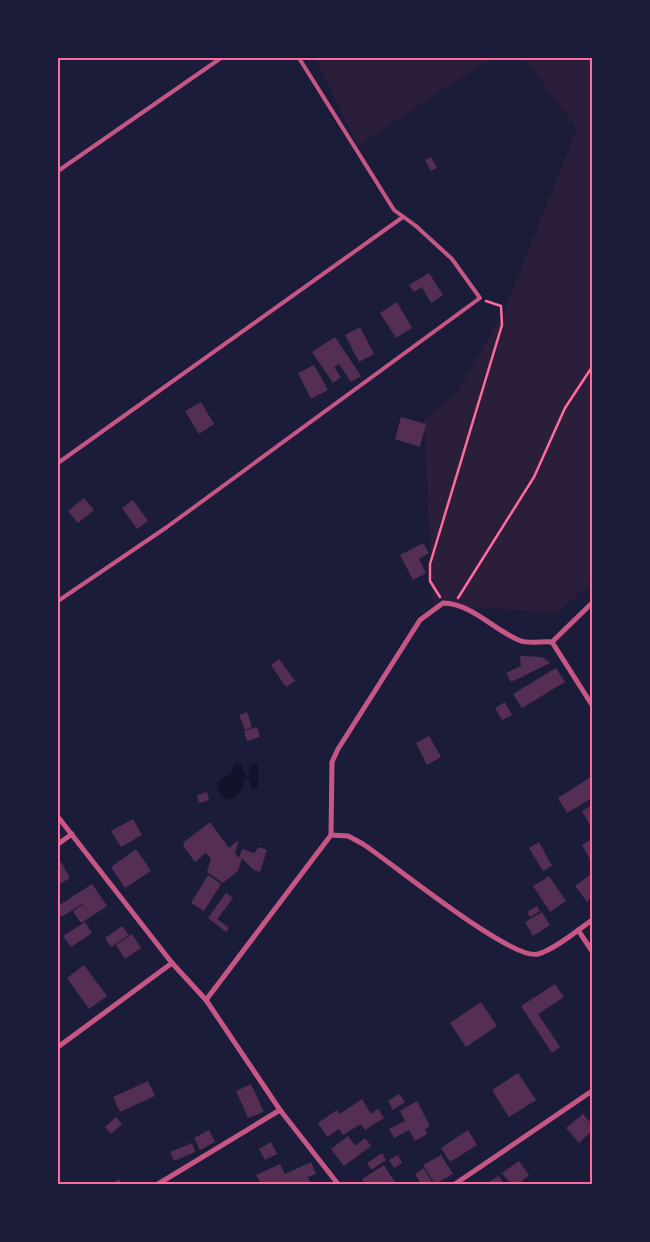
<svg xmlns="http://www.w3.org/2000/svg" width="650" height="1242" viewBox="0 0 650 1242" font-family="'Exo 2',sans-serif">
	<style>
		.green { fill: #2a1e3b }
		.water { fill: #12122b }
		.building { fill: #542f53 }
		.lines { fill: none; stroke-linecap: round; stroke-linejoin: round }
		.path { stroke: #ff6b9d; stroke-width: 2.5 }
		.service { stroke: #c65784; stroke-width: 4 }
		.minor { stroke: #c65784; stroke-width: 5 }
		.neatline { fill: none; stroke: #ff6b9d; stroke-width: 2 }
	</style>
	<rect width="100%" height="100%" fill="#1b1b3a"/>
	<g class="green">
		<polygon points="315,58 492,58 358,145"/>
		<polygon points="524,58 592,58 592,582 558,612 433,606 424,420 457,393 505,310 577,129"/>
	</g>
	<path class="water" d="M237,763H241L246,775H249V765L255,763L258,765V788L252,790L248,778H245C244,795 224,812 217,785L218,781L231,774L234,765Z"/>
	<g class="building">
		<polygon points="431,157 437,168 431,171 425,160"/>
		<polygon points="429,273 443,295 431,303 422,287 414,292 409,285"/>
		<polygon points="397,302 412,328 396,338 380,313"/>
		<polygon points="360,327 374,354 359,362 345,335"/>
		<polygon points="335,337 361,376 351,382 339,364 334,367 341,377 333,383 312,352"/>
		<polygon points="314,365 328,390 311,399 298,373"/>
		<polygon points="201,402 214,424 199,434 185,411"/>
		<polygon points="401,417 426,424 420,447 395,439"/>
		<polygon points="84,498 94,510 78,523 68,511"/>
		<polygon points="133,500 148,521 137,529 122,508"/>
		<polygon points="423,543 429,553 419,559 426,573 413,580 400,555"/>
		<polygon points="520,656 542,657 550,663 511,682 506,673 521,666"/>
		<polygon points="279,659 295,681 286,687 271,665"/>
		<polygon points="556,668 565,682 522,708 513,694"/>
		<polygon points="505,702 512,715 502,720 495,708"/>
		<polygon points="247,712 252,727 245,730 239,715"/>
		<polygon points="257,727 260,737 247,741 244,731"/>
		<polygon points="429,736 441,757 427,765 416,743"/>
		<polygon points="592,776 592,798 567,813 558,798"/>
		<polygon points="207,792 209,800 199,803 197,795"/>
		<polygon points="592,805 592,829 582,811"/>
		<polygon points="133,819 142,835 121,847 111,831"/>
		<polygon points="210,822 229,848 239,840 235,853 239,858 242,849 254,853 259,847 267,850 260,872 254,870 242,858 238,871 223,883 207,872 211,859 206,853 195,862 183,846 184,842"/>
		<polygon points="592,839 592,863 582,845"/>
		<polygon points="539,842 552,866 543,871 529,848"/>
		<polygon points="136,849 151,871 125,888 111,867"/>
		<polygon points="61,862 70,878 58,885 58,864"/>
		<polygon points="591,874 592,897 587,902 575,886"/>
		<polygon points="208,875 221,884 204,911 191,903"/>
		<polygon points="549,876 566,901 550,912 533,886"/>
		<polygon points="92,884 107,906 81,923 73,911 82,905 88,912 82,904 61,917 58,906"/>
		<polygon points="226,893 233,898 217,919 229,928 226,932 208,918"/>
		<polygon points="537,906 540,911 530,917 527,912"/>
		<polygon points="542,912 550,925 533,936 525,922"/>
		<polygon points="85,922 92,933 71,947 63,936"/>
		<polygon points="122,926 129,935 111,947 105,938"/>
		<polygon points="132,934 141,948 125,959 116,945"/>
		<polygon points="84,965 107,996 89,1009 67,978"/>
		<polygon points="555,984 564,997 538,1014 560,1047 552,1053 521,1006"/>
		<polygon points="481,1002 497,1026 466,1047 450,1023"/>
		<polygon points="518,1073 536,1100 509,1117 492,1090"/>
		<polygon points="148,1081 155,1096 120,1112 113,1097"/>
		<polygon points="251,1084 264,1112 248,1118 236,1091"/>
		<polygon points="399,1094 405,1102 393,1110 388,1101"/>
		<polygon points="362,1099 371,1114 378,1109 384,1118 365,1130 361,1124 343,1135 339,1129 327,1137 318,1123 337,1110 340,1114"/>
		<polygon points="417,1101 430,1126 425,1129 427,1134 415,1141 409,1130 394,1138 389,1129 405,1121 400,1111"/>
		<polygon points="583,1114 592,1125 592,1131 579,1143 566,1128"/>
		<polygon points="116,1117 122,1124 111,1134 105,1127"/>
		<polygon points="209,1130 215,1142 200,1150 194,1138"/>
		<polygon points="468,1130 477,1145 450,1162 441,1148"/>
		<polygon points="348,1136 355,1146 365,1138 371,1146 344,1166 331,1149"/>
		<polygon points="271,1142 277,1154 265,1160 259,1149"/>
		<polygon points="192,1143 195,1152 174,1161 170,1152"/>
		<polygon points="382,1153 386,1160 371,1170 367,1163"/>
		<polygon points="398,1155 402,1163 394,1168 389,1160"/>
		<polygon points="441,1155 453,1174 435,1184 423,1165"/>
		<polygon points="519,1161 529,1175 522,1181 524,1184 511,1184 502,1173"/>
		<polygon points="311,1162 316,1174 308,1177 311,1184 261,1184 256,1175 280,1164 285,1174"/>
		<polygon points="384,1165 396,1184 365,1184 362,1179"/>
		<polygon points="424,1168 433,1184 421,1184 415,1174"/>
		<polygon points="499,1176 504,1184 485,1184"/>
		<polygon points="119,1179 123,1184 111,1184"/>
	</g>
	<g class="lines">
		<g class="path">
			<polyline points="440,597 430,581 430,564 502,325 501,306 486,301"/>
			<polyline points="458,598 534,477 565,408 592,367"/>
		</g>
		<g class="service">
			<polyline points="58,171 221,58"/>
			<polyline points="58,463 403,217"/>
			<polyline points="58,601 167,527 480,298 452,259 416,226 394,210 299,58"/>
		</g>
		<g class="minor">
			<polyline points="552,642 592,705"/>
			<polyline points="58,817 172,963 206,1000 280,1110 338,1184"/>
			<path d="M331,835L348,836L363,844C392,863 511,961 538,954C554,950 578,930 592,920"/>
			<polyline points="58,844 72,834"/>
			<polyline points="578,930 592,951"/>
			<path d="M206,1000L331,835L332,762L338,749L420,620L443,603C473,604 493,630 521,641C529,644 543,641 552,642L592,603"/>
			<polyline points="58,1047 172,963"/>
			<polyline points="158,1184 280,1110"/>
			<polyline points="455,1184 592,1091"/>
		</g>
	</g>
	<rect width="650" height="1242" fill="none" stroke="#1b1b3a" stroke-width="118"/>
	<rect x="59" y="59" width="532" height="1124" class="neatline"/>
</svg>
